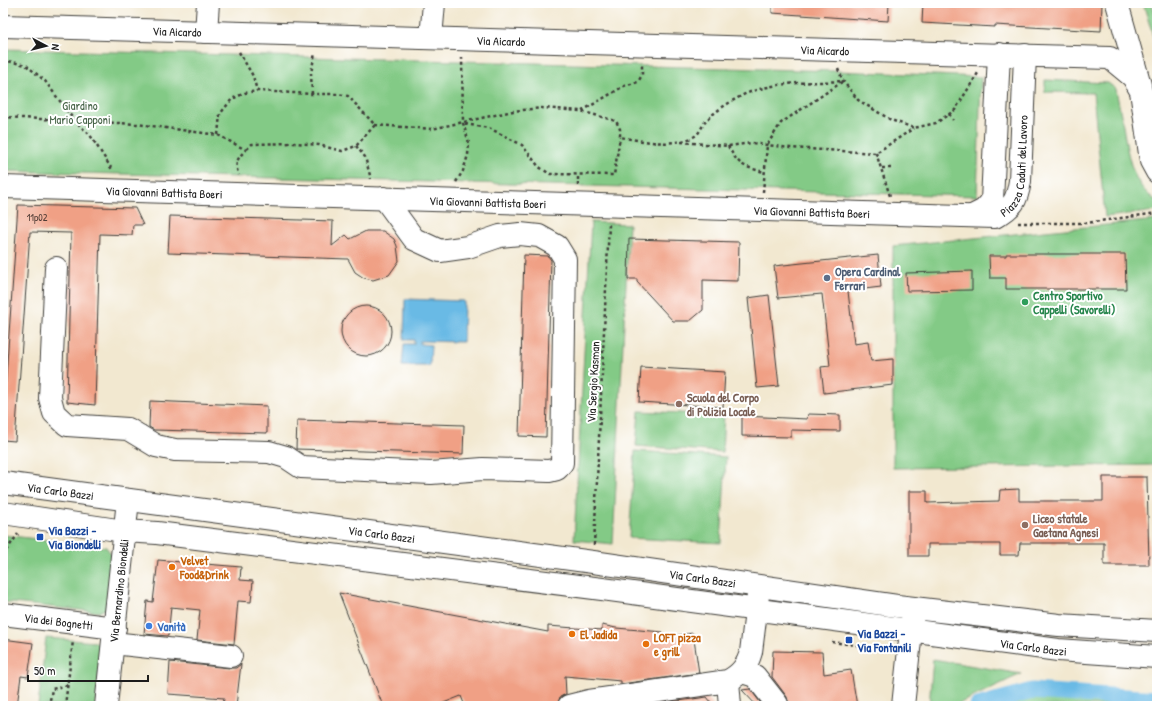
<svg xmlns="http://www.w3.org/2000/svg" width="1160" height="709" viewBox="0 0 1160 709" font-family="'Patrick Hand',sans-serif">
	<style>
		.green { fill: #83ca86; stroke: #507351 }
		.water { fill: #69bae5; stroke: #426b80 }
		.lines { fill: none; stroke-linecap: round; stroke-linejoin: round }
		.canal { stroke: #69bae5; stroke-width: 17 }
		.building { fill: #f0a085 }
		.minor-casing { stroke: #3c3b37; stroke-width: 24 }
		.major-casing { stroke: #3c3b37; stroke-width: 24 }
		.path { stroke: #3c3b37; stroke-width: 2.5; stroke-dasharray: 3 3; stroke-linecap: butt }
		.minor { stroke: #fff; stroke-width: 22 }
		.major { stroke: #fff; stroke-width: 22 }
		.service-dot { fill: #5c6f8a; stroke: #fff; stroke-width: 1.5 }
		.leisure-dot { fill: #2e9e5b; stroke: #fff; stroke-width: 1.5 }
		.education-dot { fill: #8d6e63; stroke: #fff; stroke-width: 1.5 }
		.transit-dot { fill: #1a4fb4; stroke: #fff; stroke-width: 1.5 }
		.food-dot { fill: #e8710a; stroke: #fff; stroke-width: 1.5 }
		.shop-dot { fill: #3f7fe0; stroke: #fff; stroke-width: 1.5 }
		.labels { text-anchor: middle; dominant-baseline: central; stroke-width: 4; stroke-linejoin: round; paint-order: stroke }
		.number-label { font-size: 10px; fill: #513d36 }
		.street-label { font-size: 12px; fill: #1c1c1c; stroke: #fff }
		.park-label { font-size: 12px; fill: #456246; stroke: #fff }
		.service-label { font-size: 12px; font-weight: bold; fill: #4e5e75; stroke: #fff; text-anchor: start }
		.leisure-label { font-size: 12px; font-weight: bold; fill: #27864d; stroke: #fff; text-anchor: start }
		.education-label { font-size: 12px; font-weight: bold; fill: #785e54; stroke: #fff; text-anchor: start }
		.transit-label { font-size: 12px; font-weight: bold; fill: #164399; stroke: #fff; text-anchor: start }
		.food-label { font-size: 12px; font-weight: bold; fill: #c56008; stroke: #fff; text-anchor: start }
		.shop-label { font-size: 12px; font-weight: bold; fill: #366cbe; stroke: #fff; text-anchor: start }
	</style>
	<rect width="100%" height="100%" fill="#fff"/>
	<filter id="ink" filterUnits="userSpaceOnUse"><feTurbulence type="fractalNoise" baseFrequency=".025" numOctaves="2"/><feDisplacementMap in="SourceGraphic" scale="8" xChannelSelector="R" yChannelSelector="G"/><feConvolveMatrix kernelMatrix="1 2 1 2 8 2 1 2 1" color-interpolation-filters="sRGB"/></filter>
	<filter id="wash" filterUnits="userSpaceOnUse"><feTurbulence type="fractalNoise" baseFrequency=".012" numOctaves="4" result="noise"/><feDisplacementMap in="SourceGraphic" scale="16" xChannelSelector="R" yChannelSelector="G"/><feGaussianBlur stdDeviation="0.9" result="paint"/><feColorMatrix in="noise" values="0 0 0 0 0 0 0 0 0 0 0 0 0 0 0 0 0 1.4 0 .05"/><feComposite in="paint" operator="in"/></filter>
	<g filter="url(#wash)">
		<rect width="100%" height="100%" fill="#f2e8d0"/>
		<g class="green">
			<polygon points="1143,3 1152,3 1157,21 1157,49"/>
			<polygon points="3,49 838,71 981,77 977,196 3,171"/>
			<path d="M1045,80L1108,83L1116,89C1118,101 1121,113 1123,126C1128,154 1131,185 1157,201V211L1105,217L1093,93L1045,92Z"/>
			<polygon points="1157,220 1157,465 893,468 893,246"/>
			<polygon points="591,222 629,224 613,544 574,540"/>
			<polygon points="639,411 724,415 722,452 636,446"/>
			<polygon points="635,451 726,457 721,543 629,538"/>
			<polygon points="3,535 106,547 113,556 107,608 99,612 3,602"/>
			<polygon points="46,638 96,642 102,648 96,706 38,706"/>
			<polygon points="933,659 1021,674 954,706 929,706"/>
			<polygon points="1039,698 1153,706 996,706 1020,700"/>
		</g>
		<polygon class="water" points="405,299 464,301 463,342 420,341 420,344 431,345 430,366 402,366 404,344 414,344 414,340 404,340"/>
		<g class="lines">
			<polyline class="canal" points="978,706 1032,691 1157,699"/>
		</g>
		<g id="blocks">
			<g class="building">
				<polygon points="772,3 889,3 888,21 772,13"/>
				<polygon points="923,3 1102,4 1101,31 995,25 995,27 922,23"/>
				<polygon points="18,205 135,208 143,225 133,225 132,235 100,234 95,405 67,402 71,233 30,232 15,441 3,440 3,420"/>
				<polygon points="170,216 333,221 332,246 346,235 350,239 366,231 383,231 394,239 397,246 399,261 389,275 373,280 364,278 355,272 348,259 168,253"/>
				<polygon points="629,239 739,242 738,281 703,280 703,310 690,321 673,321 637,282 637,279 628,279"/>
				<polygon points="1006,254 1125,254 1126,289 1006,289 1006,278 990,278 989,256 1006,256"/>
				<polygon points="524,255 548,256 551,260 546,437 519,436"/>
				<polygon points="878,255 881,287 848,291 854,344 868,342 871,361 893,359 893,385 824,393 821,367 830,366 822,294 778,298 774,266"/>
				<polygon points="972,271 972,290 907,291 906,273"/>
				<polygon points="769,295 779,386 757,388 748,298"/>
				<circle cx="366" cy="331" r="25"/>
				<polygon points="641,367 725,372 723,407 639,402"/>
				<polygon points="150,401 267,406 267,433 154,430 149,427"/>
				<polygon points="808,414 840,415 840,431 791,430 791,437 742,436 742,416 807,419"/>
				<polygon points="297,420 464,425 463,454 296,449"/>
				<polygon points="1103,477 1147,477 1149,565 1104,565 1104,543 1020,543 1019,555 1000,555 1000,544 928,544 928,556 909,556 909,491 927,491 927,503 999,501 1000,490 1019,489 1019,501 1103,501"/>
				<polygon points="158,560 241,567 240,580 253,581 251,602 238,601 234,644 197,640 200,610 171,607 168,636 144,634 147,601 153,602"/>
				<polygon points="339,593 548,632 548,626 602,630 602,625 616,628 663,632 664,637 693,633 699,673 621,684 621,681 565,676 566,694 560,697 557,706 465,706 461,696 436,706 383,706"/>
				<polygon points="3,639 33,643 28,677 21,676 17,706 3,706"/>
				<polygon points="773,651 822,652 824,674 851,670 857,706 789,706 787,697 772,677"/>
				<polygon points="170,662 230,668 236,668 241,664 236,706 223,706 224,698 168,694"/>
				<polygon points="750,689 763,706 757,706 742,690"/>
				<polygon points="707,697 714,706 642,706"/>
			</g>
		</g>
	</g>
	<g filter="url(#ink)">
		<use href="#blocks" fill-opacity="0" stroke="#3c3b37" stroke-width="1"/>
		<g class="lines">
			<defs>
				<g id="minor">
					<polyline points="1117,3 1140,85"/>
					<path id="s1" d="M3,26L1110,58L1133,77L1141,91L1151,161L1157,172"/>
					<polyline points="206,32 208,3"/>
					<polyline points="431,38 434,3"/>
					<path id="s2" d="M3,187L995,217C1013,207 1017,201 1020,181L1025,55"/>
					<polyline points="972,216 984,210 992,201 999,54"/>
					<polyline points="56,268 50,398 54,413 67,425 128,429 156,446 175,450 269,452 286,457 301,467 431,473 483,469 549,471 557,469 562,463 565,259 557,246 539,236 520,234 500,236 468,247 440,251 414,239 384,198"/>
					<path id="s3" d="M3,614L115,628"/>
					<polyline points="113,643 231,656"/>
					<polyline points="742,672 755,676 777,704"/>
					<polyline points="728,681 730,706"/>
					<path id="s4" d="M106,706L128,500"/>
					<path d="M569,706L589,701L728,681C741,674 747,666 751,652L759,587"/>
					<polyline points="903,706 913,612"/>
				</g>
				<g id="major">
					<path id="s5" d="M3,483L593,562L897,606L1059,625L1157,631"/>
					<path id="s6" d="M3,513L124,531L157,533L610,590L1058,650L1157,657"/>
				</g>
			</defs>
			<use href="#minor" class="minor-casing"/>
			<use href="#major" class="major-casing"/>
			<g class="path">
				<polyline points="239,52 253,76 257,91"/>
				<polyline points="3,60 26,65 45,81 74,120 90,135 113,171"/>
				<polyline points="838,69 843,81 858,100 891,120 914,128 936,123 955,110 978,73"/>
				<polyline points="312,94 311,73 315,53"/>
				<polyline points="582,111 624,86 638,82 642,75 642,65"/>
				<polyline points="949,114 953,120"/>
				<polyline points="3,117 137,124 218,135 220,114 232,99 245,93 257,91 312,94 338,94 348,96 375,125 356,146 342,151 319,145 294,143 252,144 246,150"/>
				<polyline points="465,124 489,128 522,145 539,167 550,174 614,175 620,137"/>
				<path d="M375,125L432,129L513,111L542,108L581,111L616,121L620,129V137C643,141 674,148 695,136C700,133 702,125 706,121C716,110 730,102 743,95C774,81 810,83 843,81"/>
				<path d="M218,135L246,150C237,158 234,164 239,175"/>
				<polyline points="681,142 728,146 752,143 790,148 876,153 914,128"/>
				<polyline points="356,146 365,157 371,179"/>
				<path d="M728,146C739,166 742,166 764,172"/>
				<polyline points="876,153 890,196"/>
				<polyline points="882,168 891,168"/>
				<polyline points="456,182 463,171 468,155 469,143 463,123 462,57"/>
				<polyline points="578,186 578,174"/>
				<polyline points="763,192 767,145 781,123 842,82"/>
				<polyline points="1018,223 1086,223 1157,213"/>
				<polyline points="594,545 609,224"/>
				<polyline points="3,555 18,534"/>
				<polyline points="832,642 878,648"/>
				<polyline points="49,706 52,689 68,685"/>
				<polyline points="65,706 73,641"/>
			</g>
			<use href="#minor" class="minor"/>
			<use href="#major" class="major"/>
		</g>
	</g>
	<circle class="service-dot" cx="827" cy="278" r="4"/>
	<circle class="leisure-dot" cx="1025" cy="302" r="4"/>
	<g class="education-dot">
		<circle cx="679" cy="404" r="4"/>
		<circle cx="1025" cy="525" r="4"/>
	</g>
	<g class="transit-dot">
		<rect x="36" y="533" width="8" height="8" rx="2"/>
		<rect x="845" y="636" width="8" height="8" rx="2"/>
	</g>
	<g class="food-dot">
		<circle cx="172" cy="567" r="4"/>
		<circle cx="572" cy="634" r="4"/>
		<circle cx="646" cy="644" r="4"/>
	</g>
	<circle class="shop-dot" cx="149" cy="626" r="4"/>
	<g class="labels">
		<g class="number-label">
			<text x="37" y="217">11p02</text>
		</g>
		<g class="street-label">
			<text stroke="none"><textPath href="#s1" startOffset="174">Via Aicardo</textPath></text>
			<text stroke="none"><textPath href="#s1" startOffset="498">Via Aicardo</textPath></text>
			<text stroke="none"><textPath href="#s1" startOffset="822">Via Aicardo</textPath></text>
			<text stroke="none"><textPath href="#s2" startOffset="1052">Piazza Caduti del Lavoro</textPath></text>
			<text stroke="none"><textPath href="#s2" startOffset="161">Via Giovanni Battista Boeri</textPath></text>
			<text stroke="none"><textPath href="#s2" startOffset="485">Via Giovanni Battista Boeri</textPath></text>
			<text stroke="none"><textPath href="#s2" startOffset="809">Via Giovanni Battista Boeri</textPath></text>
			<text transform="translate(593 382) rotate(-87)">Via Sergio Kasman</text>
			<text stroke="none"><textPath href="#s5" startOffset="58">Via Carlo Bazzi</textPath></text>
			<text stroke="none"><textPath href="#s5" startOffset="382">Via Carlo Bazzi</textPath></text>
			<text stroke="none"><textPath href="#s5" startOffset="706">Via Carlo Bazzi</textPath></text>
			<text stroke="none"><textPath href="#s4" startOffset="116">Via Bernardino Biondelli</textPath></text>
			<text stroke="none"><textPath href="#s3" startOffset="56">Via dei Bognetti</textPath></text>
			<text stroke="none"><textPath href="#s6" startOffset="1039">Via Carlo Bazzi</textPath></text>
		</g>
		<g class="park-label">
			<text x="80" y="105">Giardino<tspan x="80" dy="14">Mario Capponi</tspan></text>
		</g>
		<g class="service-label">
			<text x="835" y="271">Opera Cardinal<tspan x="835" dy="14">Ferrari</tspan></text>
		</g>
		<g class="leisure-label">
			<text x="1033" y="295">Centro Sportivo<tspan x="1033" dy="14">Cappelli (Savorelli)</tspan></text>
		</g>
		<g class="education-label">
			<text x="687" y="397">Scuola del Corpo<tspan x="687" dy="14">di Polizia Locale</tspan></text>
			<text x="1033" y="518">Liceo statale<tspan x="1033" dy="14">Gaetana Agnesi</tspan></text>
		</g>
		<g class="transit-label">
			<text x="48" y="530">Via Bazzi -<tspan x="48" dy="14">Via Biondelli</tspan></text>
			<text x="857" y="633">Via Bazzi -<tspan x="857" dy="14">Via Fontanili</tspan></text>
		</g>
		<g class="food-label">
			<text x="180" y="560">Velvet<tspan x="180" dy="14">Food&amp;Drink</tspan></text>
			<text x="580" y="634">El Jadida</text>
			<text x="654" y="637">LOFT pizza<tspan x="654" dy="14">e grill</tspan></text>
		</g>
		<g class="shop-label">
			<text x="157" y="626">Vanità</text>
		</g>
	</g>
	<rect width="1160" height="709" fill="none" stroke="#fff" stroke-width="16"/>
	<g transform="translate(46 46) rotate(97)" stroke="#ffffff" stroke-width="3" paint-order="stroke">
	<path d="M0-3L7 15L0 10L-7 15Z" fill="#1c1c1c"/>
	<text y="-6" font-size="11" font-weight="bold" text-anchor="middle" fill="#1c1c1c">N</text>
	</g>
	<path d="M28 675v6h120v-6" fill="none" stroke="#1c1c1c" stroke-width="2"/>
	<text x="34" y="675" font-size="12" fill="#1c1c1c" stroke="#ffffff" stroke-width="3" paint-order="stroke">50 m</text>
</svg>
